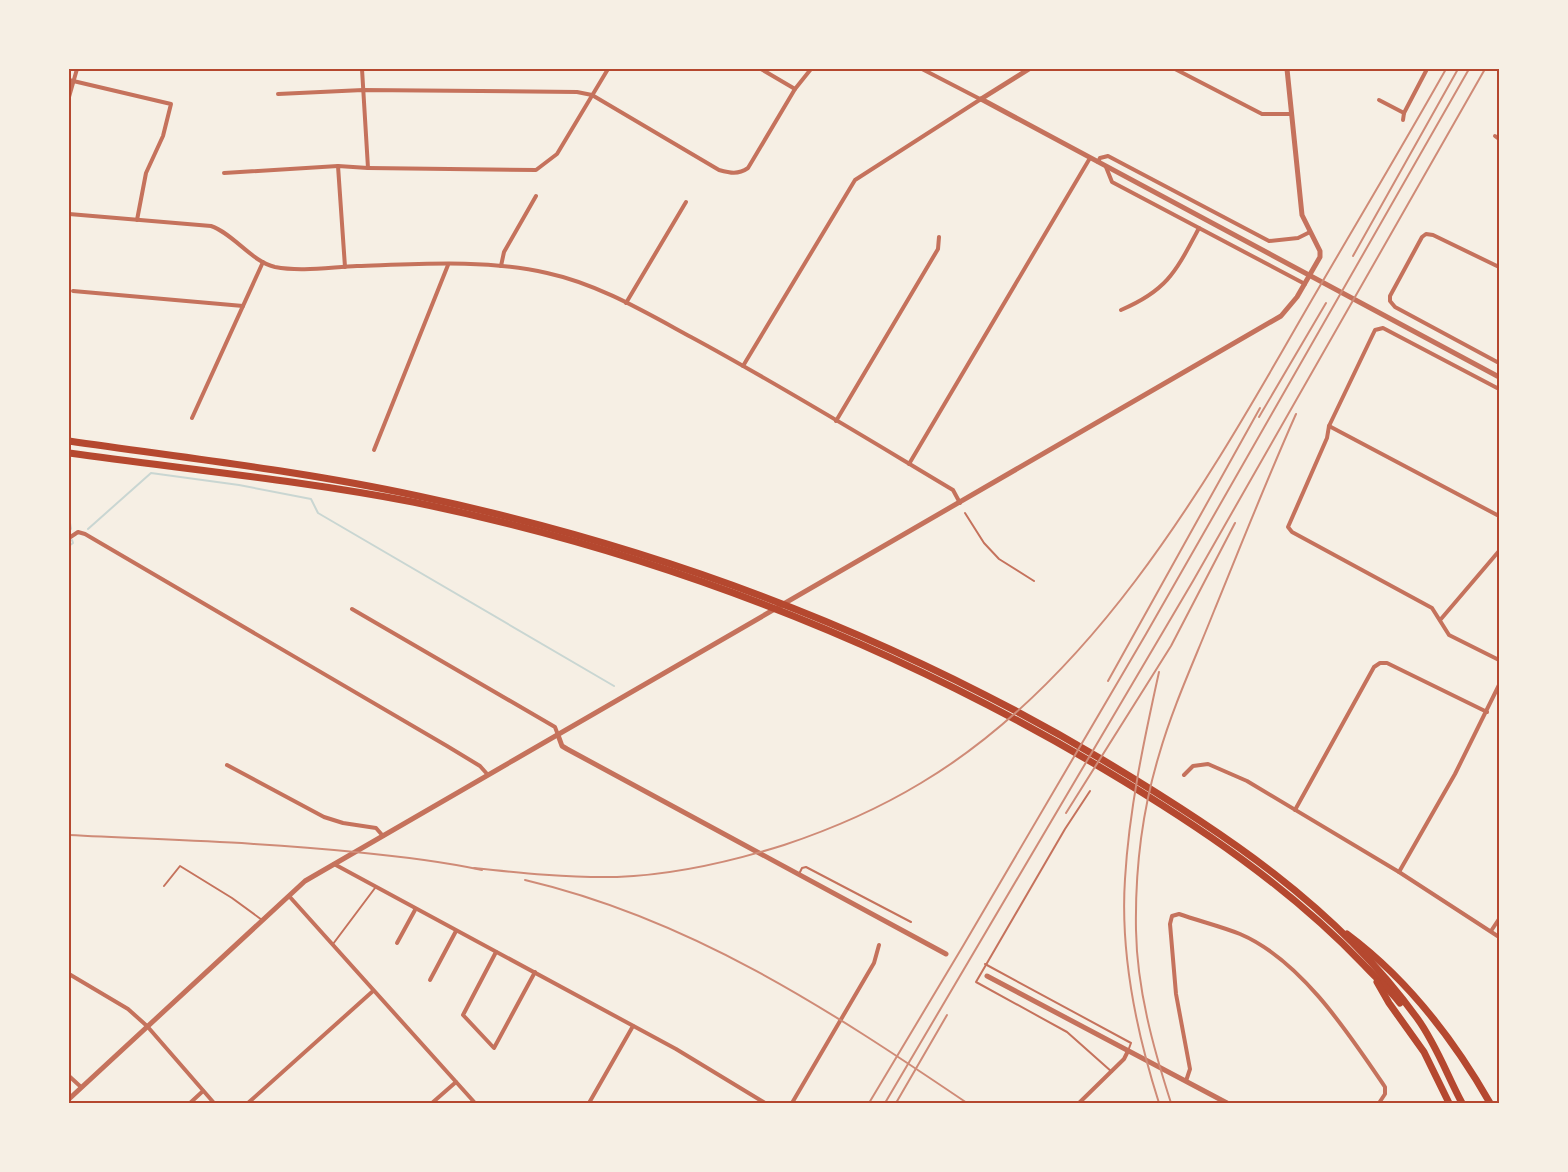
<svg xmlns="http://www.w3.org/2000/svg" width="1568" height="1172" viewBox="0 0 1568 1172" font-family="'Noto Serif',serif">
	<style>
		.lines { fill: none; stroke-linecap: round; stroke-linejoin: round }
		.stream { stroke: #c9d6d2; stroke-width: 2 }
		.service { stroke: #c5725c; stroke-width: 2 }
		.minor { stroke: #c5725c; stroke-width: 4 }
		.tertiary { stroke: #c5725c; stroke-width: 5 }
		.trunk { stroke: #b5482f; stroke-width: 7 }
		.rail { stroke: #cf8b77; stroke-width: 2 }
		.neatline { fill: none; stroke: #b5482f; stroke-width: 2 }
	</style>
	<rect width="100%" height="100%" fill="#f6efe4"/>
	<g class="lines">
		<g class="stream">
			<polyline points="69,517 71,529"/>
			<polyline points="88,529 151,473 239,485 311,499 318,513 614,686"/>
			<polyline points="69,546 73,543 72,540"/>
		</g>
		<g class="service">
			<polyline points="965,513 984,543 999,559 1034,581"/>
			<polyline points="1090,791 1065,829 976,982 1067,1032 1112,1072"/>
			<polyline points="799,874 802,868 806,867 911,922"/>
			<polyline points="164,886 180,866 232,898 262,920"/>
			<polyline points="333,944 375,888"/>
			<polyline points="985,964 1131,1043 1128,1051"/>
		</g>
		<g class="minor">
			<polyline points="761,69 795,89"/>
			<polyline points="922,69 980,99"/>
			<polyline points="1175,69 1262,114 1291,114"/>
			<polyline points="69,80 171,104 163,136 146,173 137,220"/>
			<path d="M278,94L363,90L577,92L592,95L719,170C730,173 738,175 748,168L795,89L811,69"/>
			<polyline points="69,97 77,69"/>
			<polyline points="1379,100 1404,113"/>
			<polyline points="1403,120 1404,113 1427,69"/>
			<polyline points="1495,136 1499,139"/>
			<polyline points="1098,162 1100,158 1108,156 1269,241 1298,238 1310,232"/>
			<polyline points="1106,167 1112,182 1305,284"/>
			<polyline points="368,168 536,170 557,154 608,69"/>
			<polyline points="224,173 338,166"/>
			<path d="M69,214L211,226C234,234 252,262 275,267C301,272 331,267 357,266C418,264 487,259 547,273C598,284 645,312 691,337C780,385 866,438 953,490L960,503"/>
			<polyline points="501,266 504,252 536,196"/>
			<polyline points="345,267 338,166 368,168 362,69"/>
			<polyline points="1499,267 1433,235 1426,234 1422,237 1390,296 1390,301 1395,307 1499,363"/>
			<polyline points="73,291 243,306"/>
			<polyline points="626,303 686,202"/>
			<path d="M1121,310C1168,290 1176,271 1199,228"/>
			<polyline points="743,366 855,180 981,99"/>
			<polyline points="1499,389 1383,328 1375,330 1329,426 1327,438 1288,527 1292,532 1432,608 1449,635 1499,660"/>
			<polyline points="192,418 263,262"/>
			<polyline points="836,421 938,249 939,237"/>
			<polyline points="1329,426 1499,516"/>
			<polyline points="374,450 448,265"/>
			<polyline points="909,464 1090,158"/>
			<polyline points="69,538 78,532 85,534 447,746 480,766 488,775"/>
			<polyline points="352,609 555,727 558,735"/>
			<polyline points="1441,619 1499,551"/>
			<polyline points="227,765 324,817 343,823 376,828 383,836"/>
			<polyline points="1184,775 1193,766 1208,764 1247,781 1399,872 1499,937"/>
			<polyline points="1295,810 1374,667 1380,663 1387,663 1487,712"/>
			<polyline points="334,864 676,1049 765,1103"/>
			<polyline points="1399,872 1455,774 1499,685"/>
			<polyline points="289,896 475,1103"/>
			<polyline points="1491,931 1499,919"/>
			<polyline points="397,943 415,910"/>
			<polyline points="496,952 463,1015 494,1048 535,972"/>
			<polyline points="69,974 128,1009 147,1026 214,1103"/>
			<polyline points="430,980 456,931"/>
			<polyline points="69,1076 81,1087"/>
			<path d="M1186,1081L1190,1069L1176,994L1170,924L1172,916L1179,914C1199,921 1220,926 1240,934C1301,960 1349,1034 1385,1087V1094L1379,1103"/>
			<polyline points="190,1103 203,1091"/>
			<polyline points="248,1103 373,991"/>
			<polyline points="432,1103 456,1082"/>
			<polyline points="589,1103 633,1026"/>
			<polyline points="792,1103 874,963 879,945"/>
			<polyline points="1079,1103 1124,1059 1128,1051"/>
		</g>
		<g class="tertiary">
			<polyline points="981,99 1499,377"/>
			<polyline points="981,99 1029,69"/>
			<polyline points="558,735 562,746 567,749 946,954"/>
			<polyline points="987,976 1227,1103"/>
			<polyline points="69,1099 305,881 1281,316 1297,297 1320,257 1320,251 1302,215 1287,69"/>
		</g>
		<g class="trunk">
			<path d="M69,441C185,458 303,471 418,496C659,547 891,634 1103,760C1220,830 1336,906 1417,1018C1436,1044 1447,1075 1462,1103"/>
			<path d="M69,453C184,469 299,480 413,502C657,552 891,643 1105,770C1199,826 1288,886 1364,965C1376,978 1389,989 1400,1003"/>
			<path d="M1347,934C1406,978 1454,1040 1490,1103"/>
			<polyline points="1377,982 1389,1003 1424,1052 1449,1103"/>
		</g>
		<g class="rail">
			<polyline points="1353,256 1458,69"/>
			<polyline points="1259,417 1326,303"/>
			<path d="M1159,672C1144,740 1129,810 1125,879C1120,955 1136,1031 1159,1103"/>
			<polyline points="1108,681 1260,408"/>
			<polyline points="1066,813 1171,646 1235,523"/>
			<path d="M69,835C165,840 260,842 355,852C397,856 440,861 482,870"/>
			<path d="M474,868C521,873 569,878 617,877C674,875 730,862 784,845C832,829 878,809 921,783C1089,683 1200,495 1295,329C1345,242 1397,156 1446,69"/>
			<path d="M525,880C691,919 828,1009 967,1103"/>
			<polyline points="869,1103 963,946 1146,634 1469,69"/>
			<polyline points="885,1103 1193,581 1485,69"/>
			<polyline points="896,1103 947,1015"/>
			<path d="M1171,1103C1153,1047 1137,989 1136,930C1135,872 1142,811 1159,755C1173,706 1195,659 1214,611C1241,545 1267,479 1296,414"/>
		</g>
	</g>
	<rect width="1568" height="1172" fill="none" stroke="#f6efe4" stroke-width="141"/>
	<rect x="70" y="70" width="1428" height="1032" class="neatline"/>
</svg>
